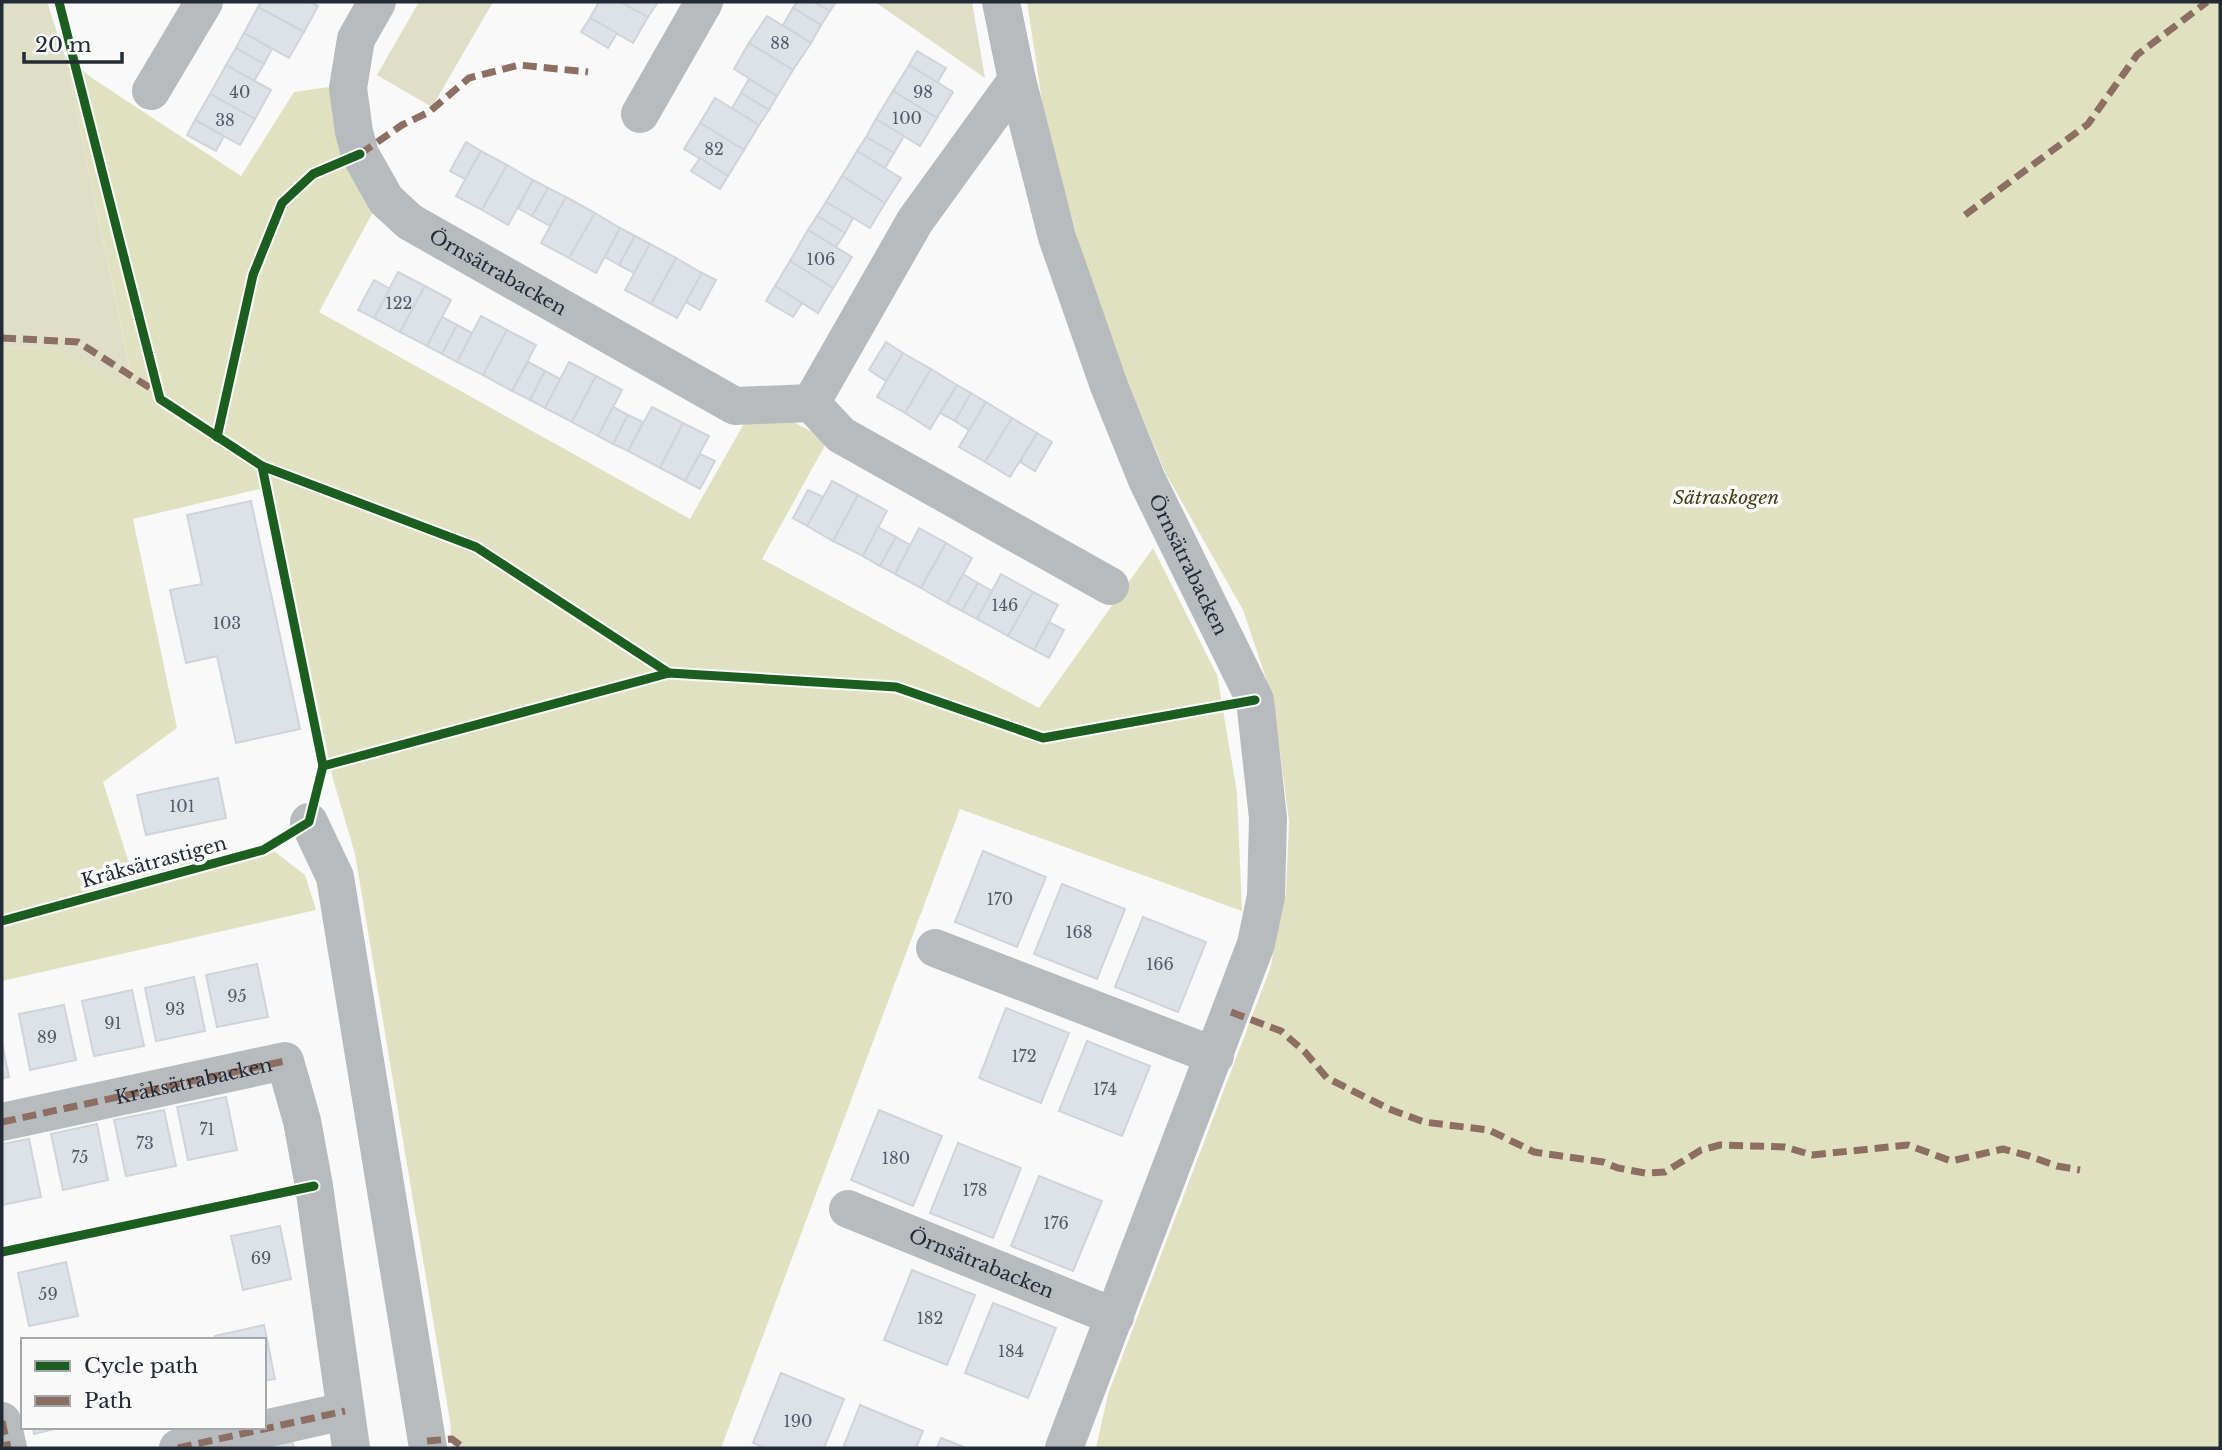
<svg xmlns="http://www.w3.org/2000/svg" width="2222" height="1450" viewBox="0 0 2222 1450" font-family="'Libre Baskerville',serif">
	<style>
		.green { fill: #dedfc6 }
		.forest { fill: #e0e1c1 }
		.building { fill: #dde2e8; stroke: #d0d4da; stroke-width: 2 }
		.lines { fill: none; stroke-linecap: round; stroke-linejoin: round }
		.minor { stroke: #b8bbbe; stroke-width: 38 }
		.quiet { stroke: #8d6e63; stroke-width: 7; stroke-dasharray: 14 7; stroke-linecap: butt }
		.cycleway-casing { stroke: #f9f9f9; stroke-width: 13 }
		.cycleway { stroke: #1b5e20; stroke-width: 9 }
		.labels { text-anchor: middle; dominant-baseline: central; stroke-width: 7; stroke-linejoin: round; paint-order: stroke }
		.number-label { font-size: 16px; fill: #545b64 }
		.street-label { font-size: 19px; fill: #232b36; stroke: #f9f9f9 }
		.park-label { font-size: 19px; font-style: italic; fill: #3f3f13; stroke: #f9f9f9 }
	</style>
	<rect width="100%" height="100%" fill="#f9f9f9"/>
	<g class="green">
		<polygon points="2,2 47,2 65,56 134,389 54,348 2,347"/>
		<polygon points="419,2 493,2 432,107 377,75"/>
		<polygon points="875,2 972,2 985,78"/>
	</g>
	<g class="forest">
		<polygon points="1027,2 2220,2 2220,1448 1096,1448 1108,1394 1270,969 1286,892 1289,821 1273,699 1243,610 1166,474 1101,319 1046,128"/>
		<polygon points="65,56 92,78 241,176 294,92 336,86 374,210 319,312 690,519 746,420 791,421 828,440 762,559 1039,708 1153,548 1217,675 1237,792 1242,911 960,809 721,1448 452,1448 450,1421 355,854 333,779 272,486 133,519 177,728 103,782 131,869 275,852 305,875 316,910 2,981 2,347 54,348 134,388"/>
	</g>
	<g class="building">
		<polygon points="261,2 310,2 318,6 304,32 258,7"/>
		<polygon points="599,2 621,2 648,17 633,43 590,18"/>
		<polygon points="621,2 658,2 648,17"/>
		<polygon points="797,2 814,2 830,11 821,25 793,8"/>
		<polygon points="814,2 836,2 830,11"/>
		<polygon points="258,7 304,32 289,58 244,33"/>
		<polygon points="793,8 821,25 811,43 783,25"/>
		<polygon points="767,16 811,43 793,70 749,43"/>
		<polygon points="590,18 617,33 608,48 581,32"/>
		<polygon points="244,33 272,49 264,64 236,48"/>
		<polygon points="749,43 793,70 777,96 734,69"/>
		<polygon points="236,48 264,64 254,81 226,65"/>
		<polygon points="917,51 946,68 937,83 909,65"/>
		<polygon points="226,65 271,90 255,119 210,94"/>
		<polygon points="909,65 953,92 937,118 893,91"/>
		<polygon points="749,79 777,96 769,110 741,93"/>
		<polygon points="893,91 937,118 920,146 876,119"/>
		<polygon points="741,93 769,110 759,125 732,108"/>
		<polygon points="210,94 255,119 240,145 195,120"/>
		<polygon points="715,98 759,125 744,150 700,123"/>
		<polygon points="876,119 904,136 894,153 866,137"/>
		<polygon points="195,120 224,136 216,151 187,135"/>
		<polygon points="700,123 744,150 728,176 684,149"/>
		<polygon points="866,137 894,153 885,168 857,151"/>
		<polygon points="466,142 481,151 465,179 450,171"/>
		<polygon points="481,151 507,165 482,210 456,196"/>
		<polygon points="857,151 901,178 885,203 842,176"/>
		<polygon points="700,158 728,176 720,189 691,171"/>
		<polygon points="507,165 533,180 508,225 482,210"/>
		<polygon points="842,176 885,203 870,228 826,202"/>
		<polygon points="533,180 548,188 532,216 518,208"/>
		<polygon points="548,188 566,197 550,226 532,216"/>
		<polygon points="566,197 595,213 569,258 541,243"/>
		<polygon points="826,202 853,218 845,233 817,216"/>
		<polygon points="595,213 620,228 596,273 569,258"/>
		<polygon points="817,216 845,233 836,247 808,230"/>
		<polygon points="620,228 635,236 619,265 605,257"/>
		<polygon points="808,230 852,257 833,288 790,261"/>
		<polygon points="635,236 650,244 634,273 619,265"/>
		<polygon points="650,244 676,258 651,304 625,290"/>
		<polygon points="676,258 702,273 677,318 651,304"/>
		<polygon points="790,261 833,288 818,313 775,286"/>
		<polygon points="398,272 425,286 400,332 374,318"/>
		<polygon points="702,273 716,280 700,310 686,302"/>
		<polygon points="374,280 390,289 374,318 358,310"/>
		<polygon points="425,286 451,300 427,346 400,332"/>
		<polygon points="775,286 802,303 793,317 766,301"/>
		<polygon points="481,316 507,330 483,375 457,362"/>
		<polygon points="442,317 457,325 442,354 427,346"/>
		<polygon points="457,325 472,333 457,362 442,354"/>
		<polygon points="507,330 536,345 512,391 483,375"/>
		<polygon points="886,342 903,353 886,381 869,370"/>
		<polygon points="903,353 931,369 905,413 877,397"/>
		<polygon points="528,362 545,371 530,400 512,391"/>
		<polygon points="569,362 596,376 572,422 545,408"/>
		<polygon points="931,369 957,385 930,429 905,413"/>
		<polygon points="545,371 560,379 545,408 530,400"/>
		<polygon points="596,376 622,390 598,436 572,422"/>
		<polygon points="957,385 971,393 955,421 940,413"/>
		<polygon points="971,393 986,402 969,430 955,421"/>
		<polygon points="986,402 1012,418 985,462 959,447"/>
		<polygon points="613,407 628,415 613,444 598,436"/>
		<polygon points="652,407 683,423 660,468 628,451"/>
		<polygon points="628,415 643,422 628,451 613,444"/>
		<polygon points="1012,418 1037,433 1010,477 985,462"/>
		<polygon points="683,423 709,436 685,481 660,468"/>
		<polygon points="1037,433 1052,442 1035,471 1020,462"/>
		<polygon points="700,454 715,461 700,489 685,481"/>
		<polygon points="832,481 858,495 833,541 807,526"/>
		<polygon points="808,490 823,497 807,526 793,518"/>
		<polygon points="858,495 887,511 863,556 833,541"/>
		<polygon points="251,501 300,729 236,743 217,656 186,663 170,590 202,584 187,515"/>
		<polygon points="878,527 896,537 880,566 863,556"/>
		<polygon points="919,528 946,543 921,588 895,574"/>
		<polygon points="896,537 910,545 895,574 880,566"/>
		<polygon points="946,543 972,558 947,603 921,588"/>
		<polygon points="963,574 978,583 962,611 947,603"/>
		<polygon points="1001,574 1033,592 1008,636 977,619"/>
		<polygon points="978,583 992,591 977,619 962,611"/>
		<polygon points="1033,592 1058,605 1034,650 1008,636"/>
		<polygon points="1049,622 1064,630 1049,658 1034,650"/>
		<polygon points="218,778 226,818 146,835 137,795"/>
		<polygon points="983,851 1046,877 1017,947 955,922"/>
		<polygon points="1062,884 1125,909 1097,979 1034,954"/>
		<polygon points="1143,917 1206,942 1178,1012 1115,987"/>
		<polygon points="257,964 268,1017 217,1027 206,975"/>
		<polygon points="194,977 205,1031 156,1041 145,988"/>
		<polygon points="132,990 144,1046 94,1056 82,1001"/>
		<polygon points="64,1005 76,1060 30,1070 19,1014"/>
		<polygon points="1006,1008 1069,1033 1041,1103 979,1078"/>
		<polygon points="1087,1041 1150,1066 1122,1136 1059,1111"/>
		<polygon points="2,1043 9,1077 2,1078"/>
		<polygon points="226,1097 237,1150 188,1160 177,1107"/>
		<polygon points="164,1110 176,1166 126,1176 114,1120"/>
		<polygon points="879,1110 942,1136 913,1206 851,1180"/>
		<polygon points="97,1124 108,1180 63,1190 51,1134"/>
		<polygon points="29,1139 41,1197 2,1205 2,1144"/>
		<polygon points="958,1143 1021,1168 993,1238 930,1213"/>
		<polygon points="1039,1176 1102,1201 1073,1271 1011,1246"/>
		<polygon points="280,1226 291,1279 243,1290 231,1236"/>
		<polygon points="66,1262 78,1316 29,1326 18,1273"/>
		<polygon points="912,1270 975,1295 947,1365 884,1340"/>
		<polygon points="993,1303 1056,1328 1028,1398 965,1373"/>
		<polygon points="264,1325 275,1379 264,1381 264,1340 216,1340 215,1336"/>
		<polygon points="781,1373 844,1399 824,1448 765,1448 753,1443"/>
		<polygon points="860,1405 923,1431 916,1448 843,1448"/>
		<polygon points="33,1427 63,1427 34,1434"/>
		<polygon points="941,1438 966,1448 937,1448"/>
		<polygon points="292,1442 294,1448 260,1448"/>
	</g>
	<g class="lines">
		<g class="minor">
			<path id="s1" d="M377,2L356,39L348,88L354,132L360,154L386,200L410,222L735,406L811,403L915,221L1017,80"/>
			<path id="s2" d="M1001,2L1017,80L1057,237L1109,386L1147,480L1255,700L1268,818L1266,896L1256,944L1064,1448"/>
			<polyline points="151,91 204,2"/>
			<polyline points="640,114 704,2"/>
			<polyline points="811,403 841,435 1110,586"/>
			<polyline points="309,822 335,877 428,1448"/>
			<polyline points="935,948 1215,1056"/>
			<polyline points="2,1122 285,1061 302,1121 314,1186 351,1448"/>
			<path id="s3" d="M848,1209L1115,1317"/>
			<polyline points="2,1421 8,1448"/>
			<polyline points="178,1448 345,1411"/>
		</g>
		<g class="quiet">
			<polyline points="360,154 402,125 429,112 469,78 519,65 588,72"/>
			<polyline points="1965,215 2088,124 2137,55 2207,2"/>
			<polyline points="2,338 78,342 158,393"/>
			<polyline points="1231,1012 1281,1031 1305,1052 1327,1078 1389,1109 1424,1122 1489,1130 1534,1152 1603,1162 1618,1168 1645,1173 1665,1172 1701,1150 1720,1145 1785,1147 1812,1155 1908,1145 1951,1161 2003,1149 2029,1156 2057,1166 2080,1170"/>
			<path id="s4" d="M2,1122L285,1061"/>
			<polyline points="2,1421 8,1448"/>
			<polyline points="427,1441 452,1439 464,1448"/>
			<polyline points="178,1448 345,1411"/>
		</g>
		<defs>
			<g id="cycleway">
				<polyline points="59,2 160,399 262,466 323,766"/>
				<polyline points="217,437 253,275 282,203 313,174 360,154"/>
				<polyline points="262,466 476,547 669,673"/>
				<polyline points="2,921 263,850 309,822 323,766 669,673 896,687 1043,738 1255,700"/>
				<polyline points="2,1252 314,1186"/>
			</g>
		</defs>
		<use href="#cycleway" class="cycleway-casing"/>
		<use href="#cycleway" class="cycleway"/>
	</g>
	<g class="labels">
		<g class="number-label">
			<text x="780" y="43">88</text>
			<text x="240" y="92">40</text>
			<text x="923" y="92">98</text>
			<text x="907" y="118">100</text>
			<text x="225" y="120">38</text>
			<text x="714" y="149">82</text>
			<text x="821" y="259">106</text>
			<text x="399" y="303">122</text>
			<text x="1005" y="605">146</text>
			<text x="227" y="623">103</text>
			<text x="182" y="806">101</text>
			<text x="1000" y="899">170</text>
			<text x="1079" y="932">168</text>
			<text x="1160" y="964">166</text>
			<text x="237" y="996">95</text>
			<text x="175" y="1009">93</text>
			<text x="113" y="1023">91</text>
			<text x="47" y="1037">89</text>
			<text x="1024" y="1056">172</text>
			<text x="1105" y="1089">174</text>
			<text x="207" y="1129">71</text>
			<text x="145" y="1143">73</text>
			<text x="80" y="1157">75</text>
			<text x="896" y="1158">180</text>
			<text x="975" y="1190">178</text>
			<text x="1056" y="1223">176</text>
			<text x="261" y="1258">69</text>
			<text x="48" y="1294">59</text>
			<text x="930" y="1318">182</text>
			<text x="1011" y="1351">184</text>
			<text x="798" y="1421">190</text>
		</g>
		<g class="street-label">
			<text stroke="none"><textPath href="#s1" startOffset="346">Örnsätrabacken</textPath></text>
			<text stroke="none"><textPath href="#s2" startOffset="595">Örnsätrabacken</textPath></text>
			<text transform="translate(154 862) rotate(-15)">Kråksätrastigen</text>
			<text stroke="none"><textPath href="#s4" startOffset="196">Kråksätrabacken</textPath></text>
			<text stroke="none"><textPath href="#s3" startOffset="144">Örnsätrabacken</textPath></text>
		</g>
		<g class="park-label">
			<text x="1726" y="497">Sätraskogen</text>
		</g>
	</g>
	<rect width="2222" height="1450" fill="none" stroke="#232b36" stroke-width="7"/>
	<rect x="21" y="1338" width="245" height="91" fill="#f9f9f9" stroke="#a3a7ab" stroke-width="2"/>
	<rect x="35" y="1361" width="35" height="10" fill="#1b5e20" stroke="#a3a7ab" stroke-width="2"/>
	<text x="84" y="1373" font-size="21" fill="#232b36">Cycle path</text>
	<rect x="35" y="1396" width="35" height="10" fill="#8d6e63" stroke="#a3a7ab" stroke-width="2"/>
	<text x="84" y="1408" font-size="21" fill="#232b36">Path</text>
	<path d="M24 52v10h98v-10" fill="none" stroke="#232b36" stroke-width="3.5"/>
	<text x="35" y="52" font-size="21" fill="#232b36" stroke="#f9f9f9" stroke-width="5" paint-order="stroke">20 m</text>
</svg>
